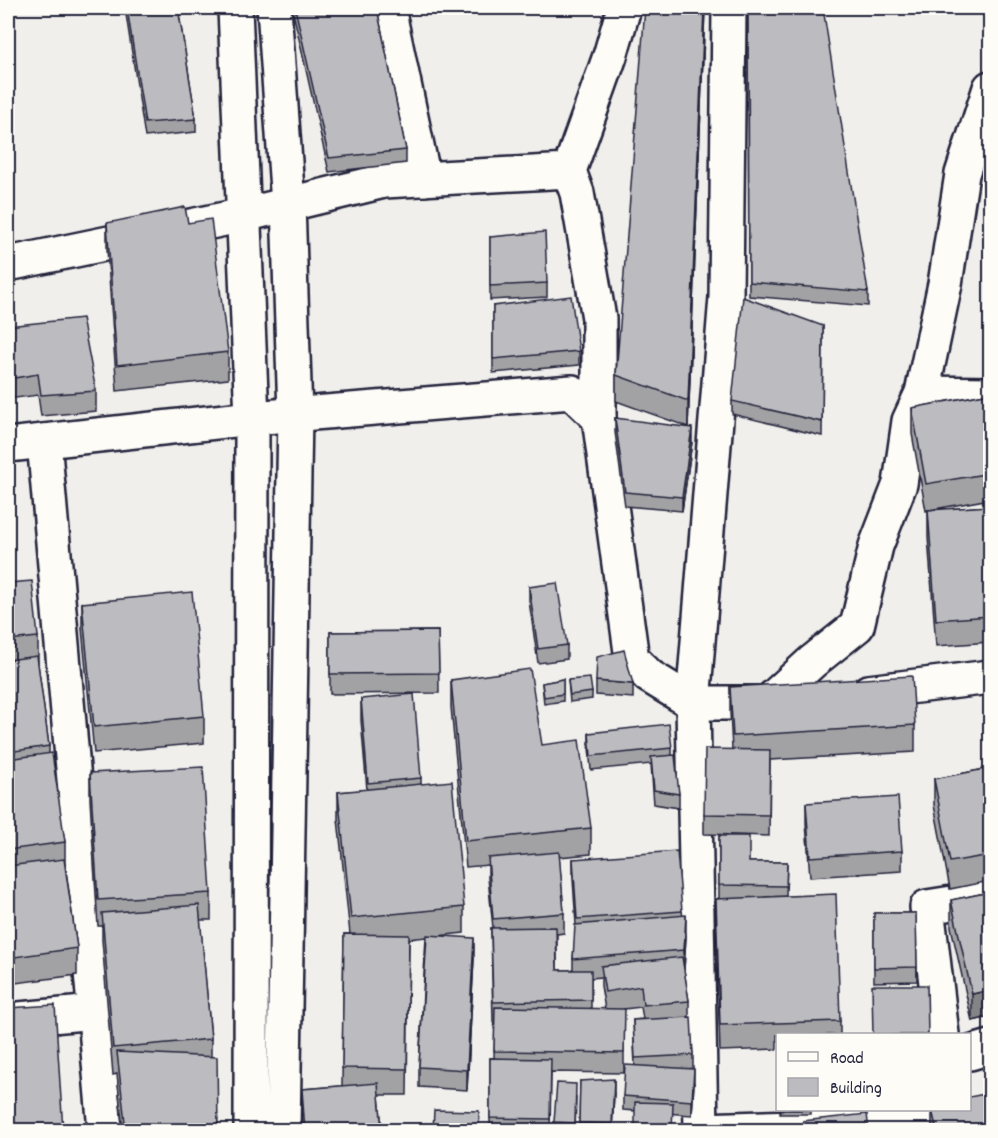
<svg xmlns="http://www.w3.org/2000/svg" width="998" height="1138" viewBox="0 0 998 1138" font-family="Dekko,sans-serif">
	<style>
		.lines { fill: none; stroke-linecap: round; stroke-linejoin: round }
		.minor-casing { stroke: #22223b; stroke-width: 38 }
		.minor { stroke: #fdfcf7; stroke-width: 33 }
		.wall { fill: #a2a2a5; stroke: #22223b; stroke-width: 1.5; fill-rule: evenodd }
		.shaded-wall { fill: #848486; stroke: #22223b; stroke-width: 1.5 }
		.building { fill: #bcbcc0; stroke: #22223b; stroke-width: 1.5 }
	</style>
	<rect width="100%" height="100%" fill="#f0efec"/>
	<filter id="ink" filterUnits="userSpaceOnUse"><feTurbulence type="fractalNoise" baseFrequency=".0167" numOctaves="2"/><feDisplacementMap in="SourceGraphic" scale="12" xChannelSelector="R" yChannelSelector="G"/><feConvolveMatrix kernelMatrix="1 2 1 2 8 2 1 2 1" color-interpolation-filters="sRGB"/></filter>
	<g filter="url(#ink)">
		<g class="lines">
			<defs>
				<g id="minor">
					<polyline points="235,8 252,418 251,1130"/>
					<polyline points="274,8 288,204 295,414 283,1130"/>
					<polyline points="388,8 424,179"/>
					<polyline points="8,264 244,215 384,181 569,171"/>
					<polyline points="922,393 990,394"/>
					<polyline points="599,418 599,318 577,193 569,171 610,56 624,8"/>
					<polyline points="44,441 105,1130"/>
					<polyline points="8,445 252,418 572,392 599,418 632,659 649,676 693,703 775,703"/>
					<polyline points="868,692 990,677"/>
					<polyline points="765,705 812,662 857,626 876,546 900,484 909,421 922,393 945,284 962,174 990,88"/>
					<polyline points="8,1020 95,1012"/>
					<polyline points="942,1034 927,907 990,897"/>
					<polyline points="970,1053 990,1047"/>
					<polyline points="701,1130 693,703 726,297 729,8"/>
					<polyline points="701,1130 794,1127 918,1113 925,1110"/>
				</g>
			</defs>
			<use href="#minor" class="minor-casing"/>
			<use href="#minor" class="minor"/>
		</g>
		<g class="wall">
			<polygon points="125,8 178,8 196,119 196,132 145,137"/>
			<polygon points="292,8 377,8 406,150 406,163 329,172"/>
			<polygon points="705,8 688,427 616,401 616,375"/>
			<polygon points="748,8 868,292 868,306 749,296"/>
			<polygon points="107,223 188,223 228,352 228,379 117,391 107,249"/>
			<polygon points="490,237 547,283 547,297 490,300"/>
			<polygon points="493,306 579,351 579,365 493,373"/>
			<polygon points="8,326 96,391 96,411 41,416 38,395 8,399"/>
			<polygon points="823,326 822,436 732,414 732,401"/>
			<polygon points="990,393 990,499 929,510 990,506 990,642 936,646 928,537 928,510 926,511 912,434 912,408"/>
			<polygon points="615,418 692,442 682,511 625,506 615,432"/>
			<polygon points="8,583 38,637 38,664 49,746 49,753 65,842 65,863 77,948 77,975 8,984"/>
			<polygon points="529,587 567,645 567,659 538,663 529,601"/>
			<polygon points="82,603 204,716 204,743 94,753 82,629"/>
			<polygon points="438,631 439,693 330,694 330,632"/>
			<polygon points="563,679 563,701 544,704 542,683"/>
			<path d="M451,680L542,745L591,828V854L559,857L564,913V933L557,934V970H573V959L576,925L573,879V859L682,911L686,936L684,970L689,1001V1017L693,1055V1068L687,1069L694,1083L692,1115L623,1110V1096L635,1066L633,1020L643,1019L641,1007L624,1009V1073L551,1072L550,1131H490V1058H494L495,1022H493L491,928H493L488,878V865L466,867L451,707ZM601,977V986L605,1009H591V978Z"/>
			<polygon points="568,680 592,692 592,699 570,702"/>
			<polygon points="596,681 633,684 633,698 596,695"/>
			<polygon points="730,687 915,725 915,752 770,760 769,836 704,834 704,814 732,749 730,713"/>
			<polygon points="361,699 421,778 421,784 464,907 464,933 437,936 474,958 467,1090 419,1087 419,1067 426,937 409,939 407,1095 379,1095 382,1131 303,1131 302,1110 302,1089 342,1086 344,934 350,934 338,819 338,792 367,790 361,720"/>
			<polygon points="589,733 672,748 672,756 679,794 679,808 654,804 651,764 591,770 589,747"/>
			<polygon points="990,768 990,881 950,889 934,805 934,779"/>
			<polygon points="90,773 211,893 211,920 200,920 211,1039 211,1057 218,1131 123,1131 117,1074 113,1075 102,940 102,926 98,926 90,800"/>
			<polygon points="806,803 902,851 902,871 810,877 806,823"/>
			<polygon points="719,836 749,862 787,862 786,896 840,1021 840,1035 777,1035 777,1049 720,1051 716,925 716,899 719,898"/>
			<polygon points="990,892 990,1017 972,1021 951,927 951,900"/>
			<polygon points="874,913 916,913 917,981 874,982"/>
			<polygon points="580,1081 614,1093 612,1131 579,1131"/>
			<polygon points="576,1098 575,1131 554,1131 554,1122"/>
			<rect x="780" y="1110" width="31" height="4"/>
			<polygon points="932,1110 969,1110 990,1131 933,1131 932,1125"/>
		</g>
		<g class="shaded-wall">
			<polygon points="704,8 705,8 688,427 688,401"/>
			<polygon points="692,428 692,442 682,511 682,497"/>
			<polygon points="686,915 686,936 684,970 684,950"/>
			<polygon points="474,938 474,958 467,1090 467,1070"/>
			<polygon points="990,990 990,1017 972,1021 972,994"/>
			<polygon points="694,1069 694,1083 692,1115 692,1101"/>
			<polygon points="614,1079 614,1093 612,1131 612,1124"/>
		</g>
		<g class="building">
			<polygon points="127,8 178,8 196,119 145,123"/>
			<polygon points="295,8 377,8 406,150 329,158"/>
			<polygon points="645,8 704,8 688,401 616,375"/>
			<polygon points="748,8 823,8 868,292 749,282"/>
			<polygon points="185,207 188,223 211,219 228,352 117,365 107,223"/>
			<polygon points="545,232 547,283 490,286 490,237"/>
			<polygon points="571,296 579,351 493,359 493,306"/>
			<polygon points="743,297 823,326 822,422 732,401"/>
			<polygon points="82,318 96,391 41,395 38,374 8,379 8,326"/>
			<polygon points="990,393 990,473 926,484 912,408"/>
			<polygon points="615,418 692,428 682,497 625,492"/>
			<polygon points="990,506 990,616 936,620 928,510"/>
			<polygon points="32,581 38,637 8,640 8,583"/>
			<polygon points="557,583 567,645 538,649 529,587"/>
			<polygon points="192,592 204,716 94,727 82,603"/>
			<polygon points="438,631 439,673 330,674 330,632"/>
			<polygon points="624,650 633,684 596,681 597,657"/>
			<polygon points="37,656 49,746 8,752 8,660"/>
			<polygon points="530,669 542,745 579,740 591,828 466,841 451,680"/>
			<polygon points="912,676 915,725 733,736 730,687"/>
			<polygon points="590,678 592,692 570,695 568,680"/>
			<polygon points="563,679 563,694 544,697 542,683"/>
			<polygon points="414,694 421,778 368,783 361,699"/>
			<polygon points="669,724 672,748 591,756 589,733"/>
			<polygon points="705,749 770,750 769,815 704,814"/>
			<polygon points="52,753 65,842 8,850 8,759"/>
			<polygon points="675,755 679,794 654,790 651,757"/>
			<polygon points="203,767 211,893 98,900 90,773"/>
			<polygon points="990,768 990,855 950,862 934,779"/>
			<polygon points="452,781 464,907 351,918 338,792"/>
			<polygon points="898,797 902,851 810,857 806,803"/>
			<polygon points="719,836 749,836 749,862 787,862 786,886 719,885"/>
			<polygon points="677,851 682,911 577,919 573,859"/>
			<polygon points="559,852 564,913 493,919 488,858"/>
			<polygon points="64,859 77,948 8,958 8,866"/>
			<polygon points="990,892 990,990 972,994 951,900"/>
			<polygon points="836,894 840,1021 720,1025 716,899"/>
			<polygon points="199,905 211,1039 113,1048 102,913"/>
			<polygon points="874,913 916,913 917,967 874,968"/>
			<polygon points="686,915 684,950 573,959 575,925"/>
			<polygon points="556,927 557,970 591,970 591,1000 493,1002 491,928"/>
			<polygon points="344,934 409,935 407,1069 342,1068"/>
			<polygon points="427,935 474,938 467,1070 419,1067"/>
			<polygon points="682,957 689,1001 643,1005 641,986 605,992 601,966"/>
			<polygon points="872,985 927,985 928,1035 873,1035"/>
			<polygon points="55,1005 63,1131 8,1131 8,1008"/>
			<polygon points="495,1007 625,1009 624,1053 494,1051"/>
			<polygon points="691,1017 693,1055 635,1058 633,1020"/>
			<polygon points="117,1052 217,1057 218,1131 126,1131"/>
			<polygon points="490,1058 551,1059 550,1119 490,1118"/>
			<polygon points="625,1065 694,1069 692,1101 623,1096"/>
			<polygon points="614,1079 612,1124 579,1123 580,1081"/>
			<polygon points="378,1083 382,1131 305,1131 302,1089"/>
			<polygon points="557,1083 576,1084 575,1123 554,1122"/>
			<polygon points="990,1093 990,1131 937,1131 932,1110 969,1110 969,1097"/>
			<polygon points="635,1102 673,1103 672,1131 635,1131"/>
			<polygon points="434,1110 479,1111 479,1131 433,1131"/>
			<polygon points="867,1114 869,1131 804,1131 803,1121"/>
			<polygon points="715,1128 747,1131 715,1131"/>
		</g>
	</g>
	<rect width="998" height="1138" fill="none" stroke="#fdfcf7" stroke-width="30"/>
	<rect x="15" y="15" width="968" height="1108" fill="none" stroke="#22223b" stroke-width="2" filter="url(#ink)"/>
	<rect x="776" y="1033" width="195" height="78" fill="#fdfcf7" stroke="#a5a5ac" stroke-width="1.5"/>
	<rect x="788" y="1052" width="30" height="9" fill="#fdfcf7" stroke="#a5a5ac" stroke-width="1.5"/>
	<text x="830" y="1063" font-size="18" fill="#22223b">Road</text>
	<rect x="788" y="1078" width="30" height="18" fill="#bcbcc0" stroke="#a5a5ac" stroke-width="1.5"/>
	<text x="830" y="1093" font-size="18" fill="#22223b">Building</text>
</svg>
